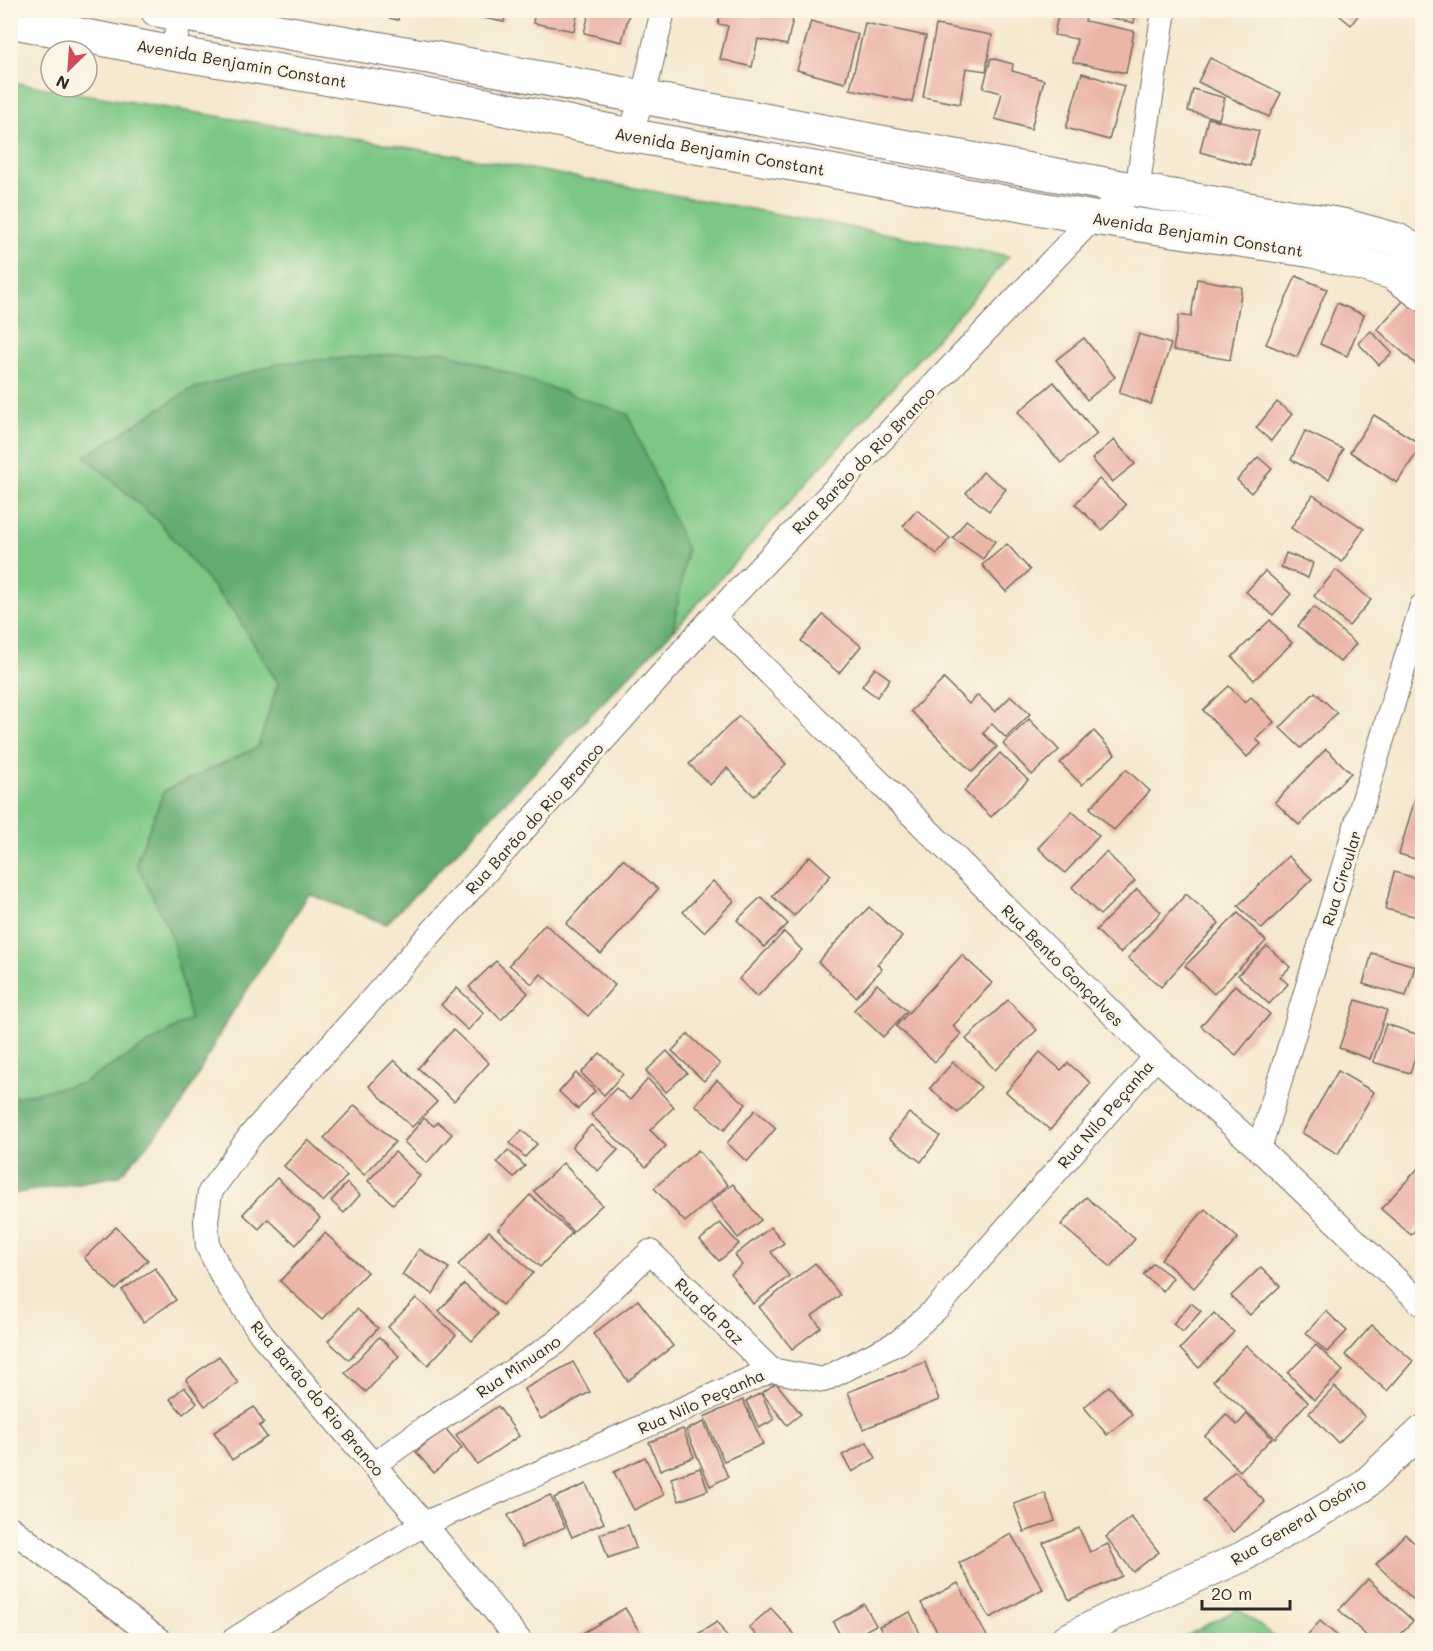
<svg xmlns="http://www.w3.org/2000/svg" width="1433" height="1651" viewBox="0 0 1433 1651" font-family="Mali,sans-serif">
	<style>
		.green { fill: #7bc785; stroke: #537958; stroke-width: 1.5 }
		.forest { fill: #64ac72; stroke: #486c4e; stroke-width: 1.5 }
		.building { fill: #ebb5a8 }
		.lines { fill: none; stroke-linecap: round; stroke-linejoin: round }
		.minor-casing { stroke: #726d64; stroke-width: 26 }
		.tertiary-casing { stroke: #726d64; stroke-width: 32 }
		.secondary-casing { stroke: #726d64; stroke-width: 35 }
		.minor { stroke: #fff; stroke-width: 24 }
		.tertiary { stroke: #fff; stroke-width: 30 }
		.secondary { stroke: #fff; stroke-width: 33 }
		.labels { text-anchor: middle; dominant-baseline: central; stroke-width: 6; stroke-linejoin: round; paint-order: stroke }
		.street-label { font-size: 16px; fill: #2b2b2b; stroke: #fcf5e5 }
	</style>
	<rect width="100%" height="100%" fill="#fcf5e5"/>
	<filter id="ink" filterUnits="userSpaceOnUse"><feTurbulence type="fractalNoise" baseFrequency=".0167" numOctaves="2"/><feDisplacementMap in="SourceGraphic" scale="12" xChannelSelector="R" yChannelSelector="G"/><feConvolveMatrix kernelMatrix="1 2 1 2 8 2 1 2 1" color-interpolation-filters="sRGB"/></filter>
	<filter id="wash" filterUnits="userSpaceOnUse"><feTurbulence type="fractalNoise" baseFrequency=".008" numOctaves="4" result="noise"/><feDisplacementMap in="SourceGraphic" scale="24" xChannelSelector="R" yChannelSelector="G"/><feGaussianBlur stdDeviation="1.35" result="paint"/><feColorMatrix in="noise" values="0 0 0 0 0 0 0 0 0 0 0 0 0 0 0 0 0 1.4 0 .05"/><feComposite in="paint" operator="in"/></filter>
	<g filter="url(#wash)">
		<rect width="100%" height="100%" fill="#f5e8ce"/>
		<g class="green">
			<polygon points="10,82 454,155 1009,256 984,286 673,631 687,550 86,455 160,523 235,613 278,683 258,747 164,791 136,862 171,934 190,1019 83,1083 11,1098"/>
			<polygon points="1238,1609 1279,1640 1178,1640"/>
		</g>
		<polygon class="forest" points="443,351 628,414 687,550 673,631 386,924 309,894 227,1021 180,1108 119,1176 11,1194 11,1098 83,1083 190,1019 171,934 136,863 164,791 258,747 278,683 235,613 160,523 85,456 189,390 281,363"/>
		<g id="blocks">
			<g class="building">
				<polygon points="365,10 400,10 398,20 365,12"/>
				<polygon points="467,10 506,10 504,22 467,15"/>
				<polygon points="535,10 578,10 574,31 533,23"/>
				<polygon points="590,10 630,10 622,42 584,33"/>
				<polygon points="721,10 780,10 794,14 787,45 758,39 752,67 720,59 728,26 718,24"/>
				<polygon points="1059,10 1087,14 1085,21 1134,31 1126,73 1073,62 1077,39 1054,35"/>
				<polygon points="1100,10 1136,10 1134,23 1099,15"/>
				<polygon points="1333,10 1362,10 1351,25"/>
				<polygon points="811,21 858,34 845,83 797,70"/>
				<polygon points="865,23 926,36 912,102 850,89"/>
				<polygon points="936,25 992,35 986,71 966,68 960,104 923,97"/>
				<polygon points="991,58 1013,64 1012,71 1044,80 1031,129 995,119 1002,93 983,88"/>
				<polygon points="1210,58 1281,93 1269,117 1198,82"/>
				<polygon points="1082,73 1124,86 1109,140 1066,128"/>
				<polygon points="1193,89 1225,98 1219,119 1188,111"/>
				<polygon points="1208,118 1259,131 1250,166 1200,152"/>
				<polygon points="1296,276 1327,289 1297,357 1266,344"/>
				<polygon points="1197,279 1242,287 1230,360 1173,350 1179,315 1191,317"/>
				<polygon points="1406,298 1422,313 1421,369 1377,329"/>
				<polygon points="1337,303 1364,315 1347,356 1320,344"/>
				<polygon points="1371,331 1392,353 1379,365 1358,343"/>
				<polygon points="1139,334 1171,344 1151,404 1119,393"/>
				<polygon points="1084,338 1115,377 1087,400 1056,360"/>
				<polygon points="1054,382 1097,434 1061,463 1018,412"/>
				<polygon points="1277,402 1292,414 1271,441 1256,428"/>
				<polygon points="1374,415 1422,445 1397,483 1350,452"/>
				<polygon points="1305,431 1343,449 1329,479 1291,460"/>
				<polygon points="1114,440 1135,464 1112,482 1092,459"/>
				<polygon points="1258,457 1272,469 1251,493 1237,480"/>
				<polygon points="983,472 1006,489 989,511 966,493"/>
				<polygon points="1099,479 1126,505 1102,530 1075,504"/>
				<polygon points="1313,495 1364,529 1342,562 1291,528"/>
				<polygon points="917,510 950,538 937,554 903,526"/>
				<polygon points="966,520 995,541 983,559 953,538"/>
				<polygon points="1007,544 1030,570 1006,592 982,565"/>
				<polygon points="1286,553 1313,563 1308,578 1281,567"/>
				<polygon points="1336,570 1371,600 1349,626 1314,596"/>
				<polygon points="1265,571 1291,594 1273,615 1246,592"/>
				<polygon points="1314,607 1356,644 1340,662 1298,626"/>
				<polygon points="823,615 861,646 839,673 801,641"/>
				<polygon points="1270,620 1292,643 1254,680 1232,657"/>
				<polygon points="875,668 890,679 877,697 862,686"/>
				<polygon points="944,679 969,704 978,695 995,712 1011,696 1030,714 1006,738 992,724 983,733 997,747 972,772 911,711"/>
				<polygon points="1229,686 1245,703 1251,697 1274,722 1256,739 1261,744 1247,757 1203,710"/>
				<polygon points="1315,692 1337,713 1301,748 1280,728"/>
				<polygon points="739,716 786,764 754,796 727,768 710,785 689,764"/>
				<polygon points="1029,719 1059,750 1032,775 1003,744"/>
				<polygon points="1094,731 1115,754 1082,785 1060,763"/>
				<polygon points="1326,749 1351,773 1299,825 1275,802"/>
				<polygon points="1000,753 1028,780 991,817 964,791"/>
				<polygon points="1126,769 1150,791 1114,830 1090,808"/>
				<polygon points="1416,795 1422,797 1422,861 1399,854"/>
				<polygon points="1072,811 1099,836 1065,873 1038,848"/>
				<polygon points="1106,852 1135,881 1100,915 1072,887"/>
				<polygon points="810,856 831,875 794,916 772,896"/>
				<polygon points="1288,856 1312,879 1262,929 1238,906"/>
				<polygon points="623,859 658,889 601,954 566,924"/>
				<polygon points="1394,872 1422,880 1422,918 1385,909"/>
				<polygon points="713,881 734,901 704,932 683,912"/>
				<polygon points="1137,889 1161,912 1120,953 1096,930"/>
				<polygon points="1186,894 1219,923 1161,987 1128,958"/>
				<polygon points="761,897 788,924 764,947 737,920"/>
				<polygon points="869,907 902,937 877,964 882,969 856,997 818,962"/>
				<polygon points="1238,913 1266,941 1214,994 1185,966"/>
				<polygon points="545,924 615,985 588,1016 541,974 532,984 509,965"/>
				<polygon points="784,932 802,950 757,997 739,979"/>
				<polygon points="1267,946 1290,967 1280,977 1288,984 1269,1004 1238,975"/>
				<polygon points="1372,953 1415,966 1406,996 1363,984"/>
				<polygon points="962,955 992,983 953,1026 961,1034 935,1062 896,1026"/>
				<polygon points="496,961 528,993 501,1020 469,987"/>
				<polygon points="877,984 907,1011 883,1037 854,1010"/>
				<polygon points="1235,985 1270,1014 1236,1055 1201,1026"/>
				<polygon points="457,988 484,1013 468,1030 441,1005"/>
				<polygon points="1008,1000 1037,1030 995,1070 966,1039"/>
				<polygon points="1356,1000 1387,1010 1370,1059 1339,1048"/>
				<polygon points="1386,1024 1422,1036 1410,1073 1373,1062"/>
				<polygon points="453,1030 489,1063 454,1101 418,1068"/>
				<polygon points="688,1034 720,1064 704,1081 672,1051"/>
				<polygon points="667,1051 687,1073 666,1092 646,1071"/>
				<polygon points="1040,1052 1061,1070 1068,1063 1091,1083 1050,1130 1006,1092"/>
				<polygon points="600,1053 623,1074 604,1095 581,1073"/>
				<polygon points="394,1060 437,1102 412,1127 369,1086"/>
				<polygon points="953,1062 981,1087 958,1113 930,1088"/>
				<polygon points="1338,1071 1374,1092 1338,1154 1302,1133"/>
				<polygon points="576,1073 595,1091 578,1109 559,1092"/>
				<polygon points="648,1079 674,1107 650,1130 666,1146 646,1167 591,1115 616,1088 630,1100"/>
				<polygon points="717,1080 746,1104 724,1130 695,1105"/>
				<polygon points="355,1105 395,1142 364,1175 324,1138"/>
				<polygon points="755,1110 776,1128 747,1162 727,1143"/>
				<polygon points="909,1113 940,1136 921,1162 889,1138"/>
				<polygon points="424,1118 434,1126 438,1122 452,1134 427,1163 404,1142"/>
				<polygon points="591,1125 618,1150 598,1171 572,1147"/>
				<polygon points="522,1130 537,1144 525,1157 510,1143"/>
				<polygon points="308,1140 347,1176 323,1202 284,1166"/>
				<polygon points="508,1150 525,1166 514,1177 497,1162"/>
				<polygon points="698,1150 728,1185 685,1222 654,1188"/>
				<polygon points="395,1152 420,1176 393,1204 368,1181"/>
				<polygon points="563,1163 602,1205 573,1232 534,1191"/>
				<polygon points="1422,1164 1422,1222 1411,1235 1381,1209"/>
				<polygon points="277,1178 320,1218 296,1245 268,1219 259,1229 243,1214"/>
				<polygon points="347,1183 360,1195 344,1213 331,1201"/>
				<polygon points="733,1184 761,1220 738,1238 710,1202"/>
				<polygon points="530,1195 572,1233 540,1267 498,1229"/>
				<polygon points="1086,1197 1135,1239 1111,1267 1061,1225"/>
				<polygon points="1205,1209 1238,1238 1194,1288 1161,1259"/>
				<polygon points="720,1223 739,1244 719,1261 700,1240"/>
				<polygon points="116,1227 148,1260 116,1290 84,1258"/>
				<polygon points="771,1227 784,1243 771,1252 789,1276 753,1304 731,1274 742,1265 735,1255"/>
				<polygon points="489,1231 533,1273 502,1305 458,1265"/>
				<polygon points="325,1233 367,1272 322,1320 280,1281"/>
				<polygon points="419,1249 449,1268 433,1294 402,1275"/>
				<polygon points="815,1263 840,1295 812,1316 821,1327 792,1349 759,1307"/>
				<polygon points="1153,1263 1173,1278 1163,1291 1143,1275"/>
				<polygon points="1261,1267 1280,1286 1250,1315 1231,1296"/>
				<polygon points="155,1268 176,1300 143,1322 122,1290"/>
				<polygon points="464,1284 497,1314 472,1341 439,1311"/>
				<polygon points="416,1298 456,1335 428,1365 388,1327"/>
				<polygon points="638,1300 673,1346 628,1381 593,1334"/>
				<polygon points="1191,1303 1201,1311 1183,1332 1173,1324"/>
				<polygon points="357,1309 378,1328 349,1360 328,1341"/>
				<polygon points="1326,1311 1347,1331 1327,1352 1306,1333"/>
				<polygon points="1214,1313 1234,1332 1199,1368 1180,1349"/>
				<polygon points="1372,1325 1413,1361 1387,1391 1345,1355"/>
				<polygon points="379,1337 399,1356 366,1392 345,1373"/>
				<polygon points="1246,1345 1308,1402 1275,1438 1213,1381"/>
				<polygon points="1316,1345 1343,1371 1314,1400 1288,1373"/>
				<polygon points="219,1356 238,1383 205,1406 186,1380"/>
				<polygon points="573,1362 590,1392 541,1419 524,1389"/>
				<polygon points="925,1362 939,1400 863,1429 848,1392"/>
				<polygon points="776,1383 801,1414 787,1425 762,1393"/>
				<polygon points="1109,1386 1132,1414 1107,1435 1084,1407"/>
				<polygon points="184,1387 197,1403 183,1414 170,1399"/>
				<polygon points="1335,1387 1365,1417 1338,1443 1309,1413"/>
				<polygon points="761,1393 774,1420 759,1428 746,1401"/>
				<polygon points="743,1400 763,1444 724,1461 704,1417"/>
				<polygon points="498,1406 519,1436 477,1464 456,1435"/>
				<polygon points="254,1407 264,1423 259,1426 267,1437 232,1460 214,1432"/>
				<polygon points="1226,1414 1237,1425 1247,1414 1272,1438 1240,1471 1205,1436"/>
				<polygon points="704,1422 728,1477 710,1486 686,1430"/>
				<polygon points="444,1427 462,1448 434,1473 416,1452"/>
				<polygon points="683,1429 694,1457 660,1470 649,1442"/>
				<polygon points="867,1442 876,1458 852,1472 842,1455"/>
				<polygon points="645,1457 664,1495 634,1510 614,1472"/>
				<polygon points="700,1468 708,1490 679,1501 671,1478"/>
				<polygon points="1235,1471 1265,1502 1233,1532 1203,1500"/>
				<polygon points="586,1484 604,1523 572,1537 554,1498"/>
				<polygon points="1045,1493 1055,1521 1024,1532 1014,1504"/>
				<polygon points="550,1495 565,1527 522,1547 508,1515"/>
				<polygon points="1131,1517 1159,1552 1133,1572 1106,1537"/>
				<polygon points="628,1525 636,1548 608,1558 600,1534"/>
				<polygon points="1079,1528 1090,1552 1108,1544 1122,1576 1069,1600 1043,1543"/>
				<polygon points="1011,1534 1043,1589 990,1618 959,1563"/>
				<polygon points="1405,1534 1422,1550 1422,1591 1414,1600 1376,1564"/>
				<polygon points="1368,1579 1413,1621 1394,1640 1371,1640 1339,1610"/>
				<polygon points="958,1583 989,1640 942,1640 921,1603"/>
				<polygon points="864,1604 876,1625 848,1640 843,1640 833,1622"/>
				<polygon points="625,1608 644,1639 571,1640"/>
				<polygon points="771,1608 796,1636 791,1640 760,1640 749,1627"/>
				<polygon points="910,1612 923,1640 886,1640 879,1626"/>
				<polygon points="1320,1621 1342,1640 1303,1640"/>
				<polygon points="717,1622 729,1640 688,1640"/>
			</g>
		</g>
	</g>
	<g filter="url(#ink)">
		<use href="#blocks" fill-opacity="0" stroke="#726d64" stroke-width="1.5"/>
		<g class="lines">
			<defs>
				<g id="minor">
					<polyline points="172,53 182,10"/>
					<polyline points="629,135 643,98 663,10"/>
					<polyline points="713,617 1156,1057 1259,1149 1422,1304"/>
					<polyline points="1259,1149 1422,606"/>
					<polyline points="373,1465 421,1431 557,1342 650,1252 771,1370"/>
					<polyline points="10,1528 159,1640"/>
					<polyline points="234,1640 353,1565 424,1524 771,1370 823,1380 899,1342 936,1309 1156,1057"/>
					<polyline points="519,1640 424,1524 262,1335 223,1277 208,1246 206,1221 210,1192 251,1135 713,617 1093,218 1137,190 1164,10"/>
				</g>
				<polyline id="tertiary" points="1065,1640 1134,1605 1242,1557 1361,1488 1422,1431"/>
				<g id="secondary">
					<polyline points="157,10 434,58 1137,190 1342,225 1397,240 1422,255"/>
					<polyline points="10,21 172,53 481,104 629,135 1093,218 1313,251 1393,273 1422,294"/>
				</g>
			</defs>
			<use href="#minor" class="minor-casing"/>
			<use href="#tertiary" class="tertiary-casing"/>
			<use href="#secondary" class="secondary-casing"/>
			<use href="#minor" class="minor"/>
			<use href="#tertiary" class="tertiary"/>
			<use href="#secondary" class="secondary"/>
		</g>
	</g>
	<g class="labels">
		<g class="street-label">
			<text transform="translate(242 63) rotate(10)">Avenida Benjamin Constant</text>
			<text transform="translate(720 151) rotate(10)">Avenida Benjamin Constant</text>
			<text transform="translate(1198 234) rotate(9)">Avenida Benjamin Constant</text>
			<text transform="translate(863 460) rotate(-46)">Rua Barão do Rio Branco</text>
			<text transform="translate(534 818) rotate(-48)">Rua Barão do Rio Branco</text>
			<text transform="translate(1341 878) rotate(-73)">Rua Circular</text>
			<text transform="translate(1063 965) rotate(45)">Rua Bento Gonçalves</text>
			<text transform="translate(1105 1114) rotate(-49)">Rua Nilo Peçanha</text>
			<text transform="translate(710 1311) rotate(44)">Rua da Paz</text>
			<text transform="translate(518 1366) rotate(-34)">Rua Minuano</text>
			<text transform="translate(318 1398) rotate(50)">Rua Barão do Rio Branco</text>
			<text transform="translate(701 1401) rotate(-24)">Rua Nilo Peçanha</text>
			<text transform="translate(1298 1521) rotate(-31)">Rua General Osório</text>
		</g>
	</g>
	<rect width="1433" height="1651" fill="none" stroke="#fcf5e5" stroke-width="36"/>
	<g transform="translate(69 69) rotate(205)"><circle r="28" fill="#fcf5e5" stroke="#a8a49b" stroke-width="1.5"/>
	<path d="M0-4.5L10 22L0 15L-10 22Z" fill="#d1495b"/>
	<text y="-9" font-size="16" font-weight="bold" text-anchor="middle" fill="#2b2b2b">N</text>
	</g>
	<path d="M1202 1600v9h88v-9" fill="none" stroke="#2b2b2b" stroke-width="3"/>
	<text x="1211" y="1600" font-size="18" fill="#2b2b2b" stroke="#fcf5e5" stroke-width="4.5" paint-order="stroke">20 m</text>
</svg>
